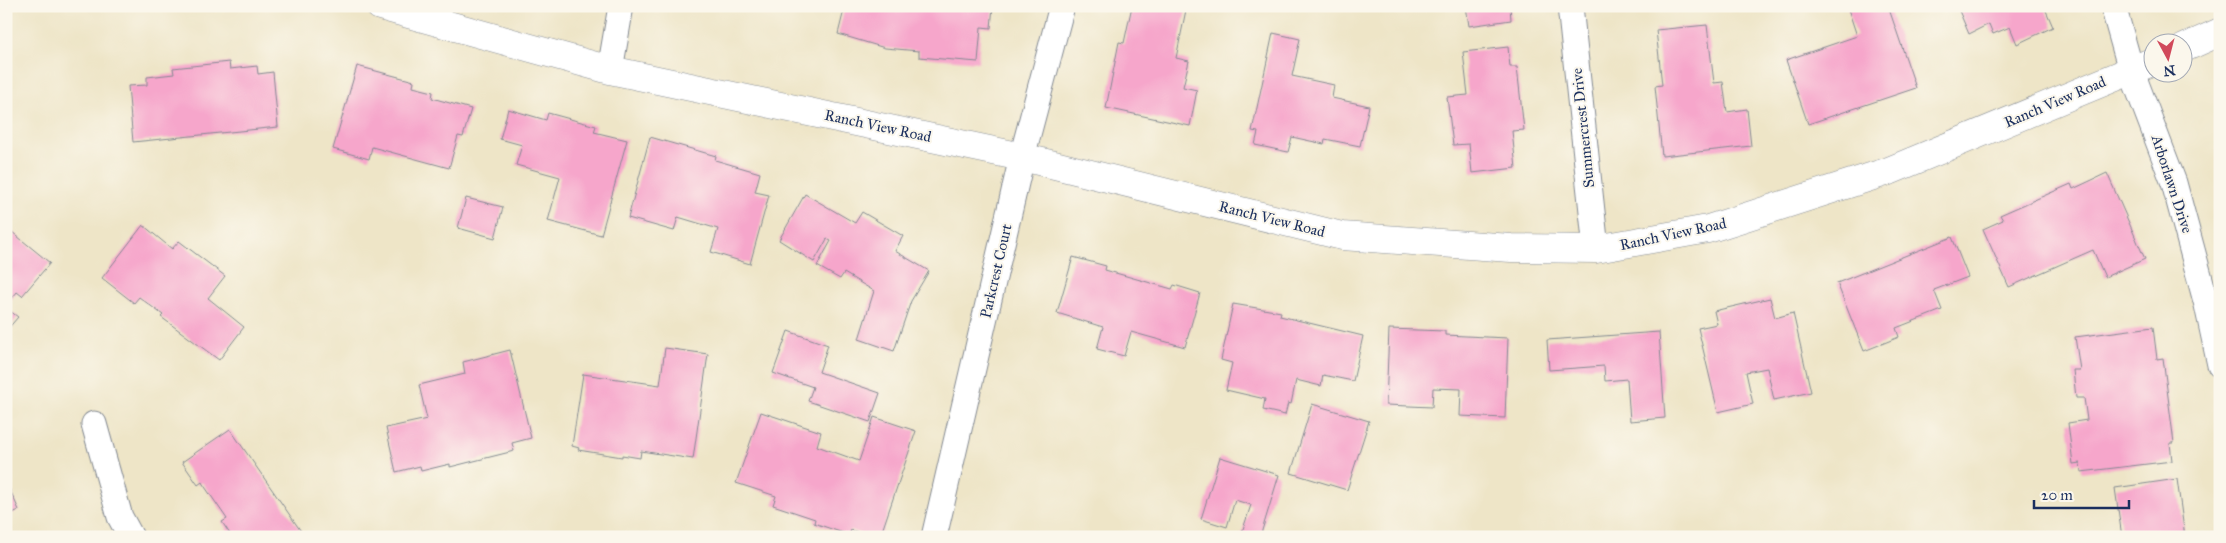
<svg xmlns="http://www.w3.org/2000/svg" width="2226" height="543" viewBox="0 0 2226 543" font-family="'IM FELL Great Primer',serif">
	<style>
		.building { fill: #f6a6cb }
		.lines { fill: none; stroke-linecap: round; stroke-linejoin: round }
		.street-casing { stroke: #848a92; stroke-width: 27 }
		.secondary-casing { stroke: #848a92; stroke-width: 29 }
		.street { stroke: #fff; stroke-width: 25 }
		.secondary { stroke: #fff; stroke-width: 28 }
		.labels { text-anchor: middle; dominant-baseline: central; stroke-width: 4; stroke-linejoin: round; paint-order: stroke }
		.street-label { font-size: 15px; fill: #1b2f5e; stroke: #fbf7ec }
	</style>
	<rect width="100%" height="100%" fill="#fbf7ec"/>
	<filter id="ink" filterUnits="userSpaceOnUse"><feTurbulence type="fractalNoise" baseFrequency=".02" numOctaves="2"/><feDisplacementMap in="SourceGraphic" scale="10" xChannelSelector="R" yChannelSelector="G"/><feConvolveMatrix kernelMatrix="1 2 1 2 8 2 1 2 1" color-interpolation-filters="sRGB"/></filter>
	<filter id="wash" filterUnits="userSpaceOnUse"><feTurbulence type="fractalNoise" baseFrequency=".0096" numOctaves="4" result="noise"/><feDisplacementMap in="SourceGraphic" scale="20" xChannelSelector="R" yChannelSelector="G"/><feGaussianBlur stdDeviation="1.12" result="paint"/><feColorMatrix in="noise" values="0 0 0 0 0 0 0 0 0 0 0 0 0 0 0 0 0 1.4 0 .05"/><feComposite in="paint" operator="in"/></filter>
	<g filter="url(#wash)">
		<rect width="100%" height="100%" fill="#eee5c7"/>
		<g id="blocks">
			<g class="building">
				<polygon points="845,6 888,6 917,10 917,6 993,6 991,28 981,27 978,62 919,57 919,51 885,48 838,34"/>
				<polygon points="1132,6 1165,6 1186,10 1176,58 1189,61 1183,87 1197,90 1190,126 1106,108 1119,42 1124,43"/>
				<polygon points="1466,6 1510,6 1511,20 1469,26"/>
				<polygon points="1847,6 1888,6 1916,88 1808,124 1786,60 1857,36"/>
				<polygon points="1957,6 2044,6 2053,27 2017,44 2010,27 1993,34 1989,24 1969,34"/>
				<polygon points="1707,25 1714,83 1723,82 1727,112 1747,109 1751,146 1662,156 1655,86 1662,85 1656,30"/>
				<polygon points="1273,33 1300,39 1292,76 1334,85 1332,98 1369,106 1360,146 1325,139 1324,144 1292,137 1288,152 1255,145 1258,132 1252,131"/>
				<polygon points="1508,47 1510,67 1517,67 1524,130 1512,131 1516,168 1472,173 1469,144 1453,145 1447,97 1468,95 1463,52"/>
				<polygon points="229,62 230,69 257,66 258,74 273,72 278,127 133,142 128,86 147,85 147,77 174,74 173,68"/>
				<polygon points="357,66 414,81 413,87 433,92 432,98 471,109 463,137 458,136 449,168 372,147 369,159 333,149"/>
				<polygon points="508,109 546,120 548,113 596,126 594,132 627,140 601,235 548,221 560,177 516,165 522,145 500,139"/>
				<polygon points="650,137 716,156 715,160 760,173 755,192 769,195 750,264 711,252 718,229 678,217 674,231 628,218"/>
				<polygon points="2107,173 2145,259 2105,277 2093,250 2009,287 1983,229 2003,220 2000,215 2071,184 2073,189"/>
				<polygon points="805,194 855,223 862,212 903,236 895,251 929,271 911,301 894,351 859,339 874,291 844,273 840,279 817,266 831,241 827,239 814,262 779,240"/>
				<polygon points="466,198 503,207 495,238 458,228"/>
				<polygon points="143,225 172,249 179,241 225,276 208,298 244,327 219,360 161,317 163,315 139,297 134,303 102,278"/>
				<polygon points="6,227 50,263 22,296 17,292 6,306"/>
				<polygon points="1952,237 1968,277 1934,290 1942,310 1896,328 1899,337 1864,351 1837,283"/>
				<polygon points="1073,257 1106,266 1105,270 1172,289 1174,285 1200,293 1185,347 1131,332 1124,356 1097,349 1103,327 1057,313"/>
				<polygon points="1770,298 1775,318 1793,313 1811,392 1774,400 1767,368 1746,372 1753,404 1718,412 1698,328 1717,324 1714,311"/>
				<polygon points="1233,304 1281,312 1280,316 1363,336 1353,381 1323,375 1321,386 1296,380 1291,404 1288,403 1285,415 1263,410 1265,399 1226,390 1232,363 1221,360"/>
				<polygon points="6,308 18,317 6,331"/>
				<polygon points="2153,327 2157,359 2163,358 2174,443 2170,443 2172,461 2081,472 2080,463 2073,464 2068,423 2087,420 2084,398 2076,398 2073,370 2080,370 2075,337"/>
				<polygon points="1389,329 1445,331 1445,335 1508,338 1505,418 1460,416 1461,389 1433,388 1432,407 1386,405"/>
				<polygon points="788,331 828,345 819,372 880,393 870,422 808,401 813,387 773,373"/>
				<polygon points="1659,332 1665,418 1630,421 1627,379 1605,381 1604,366 1549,370 1547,340"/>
				<polygon points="665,348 708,354 693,459 641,451 640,458 622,455 622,457 578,450 579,448 572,446 583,374 660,385"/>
				<polygon points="510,350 531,438 512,443 514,451 450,467 450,464 421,471 420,466 396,472 386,428 427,419 419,385 465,374 463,362"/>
				<polygon points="1312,404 1369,421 1347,490 1291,473"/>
				<polygon points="761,412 821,432 817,446 859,461 874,417 916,431 880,537 870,537 851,530 849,535 814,523 815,519 773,505 776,496 736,483"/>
				<polygon points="230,429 305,537 232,537 222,522 227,519 203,484 202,482 198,485 182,462"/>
				<polygon points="1220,457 1279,475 1260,537 1241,535 1251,505 1235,500 1227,527 1201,519"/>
				<polygon points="2177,479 2185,537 2122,537 2115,488"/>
				<polygon points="6,481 19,510 6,516"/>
			</g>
		</g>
	</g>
	<g filter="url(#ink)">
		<use href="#blocks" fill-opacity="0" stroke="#848a92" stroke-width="1"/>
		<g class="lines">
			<defs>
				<g id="street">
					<polyline points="1570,6 1596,249"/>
					<polyline points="2113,6 2131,70 2174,183 2207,305 2220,365"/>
					<polyline points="610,70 621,6"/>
					<polyline points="94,424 120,517 131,537"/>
					<polyline points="934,537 1022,157 1062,6"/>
				</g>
				<g id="secondary">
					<polyline points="380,6 610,70 1022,157 1342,236 1511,248 1596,249 1708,229 1889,171 2154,61"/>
					<polyline points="2184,48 2220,32"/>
				</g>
			</defs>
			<use href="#street" class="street-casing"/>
			<use href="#secondary" class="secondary-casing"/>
			<use href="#street" class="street"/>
			<use href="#secondary" class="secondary"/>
		</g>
	</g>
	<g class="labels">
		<g class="street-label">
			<text transform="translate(2055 102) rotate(-23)">Ranch View Road</text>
			<text transform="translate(878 126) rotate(12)">Ranch View Road</text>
			<text transform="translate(1583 128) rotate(-96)">Summercrest Drive</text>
			<text transform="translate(2172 184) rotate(72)">Arborlawn Drive</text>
			<text transform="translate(1272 219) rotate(14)">Ranch View Road</text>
			<text transform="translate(1673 234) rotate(-12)">Ranch View Road</text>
			<text transform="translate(996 271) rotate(-77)">Parkcrest Court</text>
		</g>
	</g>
	<rect width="2226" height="543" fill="none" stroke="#fbf7ec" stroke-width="25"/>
	<g transform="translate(2168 58) rotate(173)"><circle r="24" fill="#fbf7ec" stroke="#a1a7b3"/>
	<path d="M0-4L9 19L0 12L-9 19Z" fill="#d1495b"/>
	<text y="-8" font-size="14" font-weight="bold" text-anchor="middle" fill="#1b2f5e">N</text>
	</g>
	<path d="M2034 500v8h95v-8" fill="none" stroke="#1b2f5e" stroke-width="2.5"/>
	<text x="2041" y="500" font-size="15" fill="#1b2f5e" stroke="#fbf7ec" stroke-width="4" paint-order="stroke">20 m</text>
</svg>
